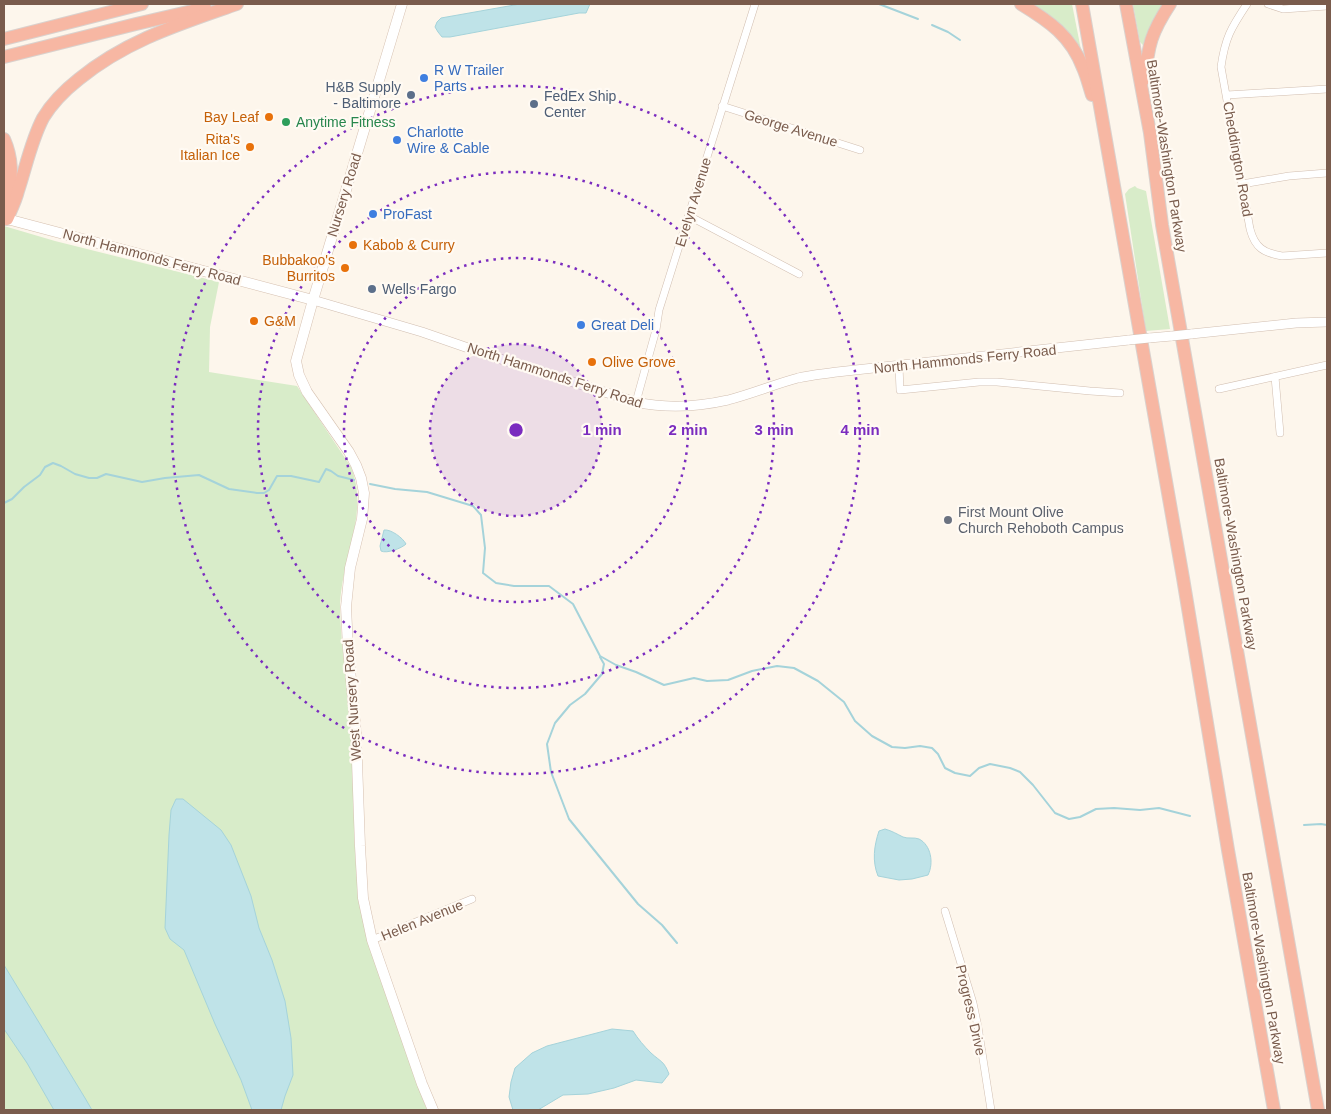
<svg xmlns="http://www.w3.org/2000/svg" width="1331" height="1114" viewBox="0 0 1331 1114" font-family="Arial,sans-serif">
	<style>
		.green { fill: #d8ecc9 }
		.water { fill: #bfe3e8; stroke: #a5d3da }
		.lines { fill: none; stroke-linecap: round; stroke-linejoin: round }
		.stream { stroke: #a5d3da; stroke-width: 2 }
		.minor-casing { stroke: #d1beb0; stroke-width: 8 }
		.tertiary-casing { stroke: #d1beb0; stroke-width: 10 }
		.secondary-casing { stroke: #d6c0b0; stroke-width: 11 }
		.motorway-casing { stroke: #dad1cd; stroke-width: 14 }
		.minor { stroke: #fff; stroke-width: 7 }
		.tertiary { stroke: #fff; stroke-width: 9 }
		.secondary { stroke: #fff; stroke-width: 10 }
		.motorway { stroke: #f7b7a3; stroke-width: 12 }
		.tertiary-bridge-casing { stroke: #d1beb0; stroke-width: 10; stroke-linecap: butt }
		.tertiary-bridge { stroke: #fff; stroke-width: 9 }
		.ring { fill: none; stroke: #7b2cbf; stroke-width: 2.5; stroke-dasharray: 2.5 5 }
		.shop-dot { fill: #3f7fe0; stroke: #fffaf3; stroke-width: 2 }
		.service-dot { fill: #5c6f8a; stroke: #fffaf3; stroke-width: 2 }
		.food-dot { fill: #e8710a; stroke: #fffaf3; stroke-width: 2 }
		.leisure-dot { fill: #2e9e5b; stroke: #fffaf3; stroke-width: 2 }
		.worship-dot { fill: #6b7280; stroke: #fffaf3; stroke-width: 2 }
		.labels { text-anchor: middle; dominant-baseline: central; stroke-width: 4.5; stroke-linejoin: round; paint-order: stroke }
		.shop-label { font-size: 14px; fill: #366cbe; stroke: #fffaf3; text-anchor: start }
		.service-label { font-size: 14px; fill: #4e5e75; stroke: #fffaf3; text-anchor: start }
		.food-label { font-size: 14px; fill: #c56008; stroke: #fffaf3; text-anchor: end }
		.leisure-label { font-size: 14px; fill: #27864d; stroke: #fffaf3; text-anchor: start }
		.street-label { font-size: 14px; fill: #7a5c4d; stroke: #fffaf3 }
		.worship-label { font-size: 14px; fill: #5b616d; stroke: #fffaf3; text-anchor: start }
		.centre { fill: #7b2cbf; stroke: #fffaf3; stroke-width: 2.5 }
		.ring-label { font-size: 15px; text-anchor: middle; font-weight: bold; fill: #7b2cbf; stroke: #fffaf3; stroke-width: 4.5; stroke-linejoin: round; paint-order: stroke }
	</style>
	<rect width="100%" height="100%" fill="#fdf6ec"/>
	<g class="green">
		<polygon points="1026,4 1072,4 1082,55"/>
		<polygon points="1133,4 1166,4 1150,28 1143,45 1140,42"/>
		<polygon points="1135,186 1137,188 1146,191 1170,329 1146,331 1125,194 1129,189"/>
		<path d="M4,226L55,241L219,282L210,327L209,372L297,386L351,467C370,514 340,561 340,609C341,651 349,692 351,734C356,803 350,874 368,942L417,1084L427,1110H4Z"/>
	</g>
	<g class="water">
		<polygon points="520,4 590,4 586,13 579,13 450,37 442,37 438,32 435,27 437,22 441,18"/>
		<path d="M384,530C391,529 403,538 406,544C402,548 387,554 381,551L380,546Z"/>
		<polygon points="176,799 183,799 221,830 231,845 251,896 259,928 272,960 285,1001 291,1038 293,1075 285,1096 281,1110 252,1110 241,1080 215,1024 184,950 170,939 165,928 169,835 171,810"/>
		<path d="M885,829C892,831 897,834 903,837C908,839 914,837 919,839C931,845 934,863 928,875L912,879L899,880L878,876C872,861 874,846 879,831Z"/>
		<polygon points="4,965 85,1098 92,1110 54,1110 27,1063 4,1029"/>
		<path d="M612,1029L633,1031C638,1039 644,1046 651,1053C661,1062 664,1061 669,1074L662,1083L636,1080L614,1088L588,1094L563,1095L538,1110H513L509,1097L511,1082L515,1068L532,1053L547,1046Z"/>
	</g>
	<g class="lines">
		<g class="stream">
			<polyline points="879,4 918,19"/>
			<polyline points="932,25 948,32 960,40"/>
			<polyline points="370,484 395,489 427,492 473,506 481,515 485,548 483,573 496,583 514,586 549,586 573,604 600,656 616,665 636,672 664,685 694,678 707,681 728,680 752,671 777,666 794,668 818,681 844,702 855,721 872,736 892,747 905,748 920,746 932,748 938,754 945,768 955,773 970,776 979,768 990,764 1010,768 1020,772 1033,785 1055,813 1069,819 1080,817 1096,809 1114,808 1140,810 1159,808 1190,816"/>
			<polyline points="4,503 12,499 24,487 40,475 45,467 53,463 61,466 75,474 89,478 97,478 106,474 142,482 165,478 199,475 229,489 257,493 264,493 269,490 277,476 291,476 319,482 326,469 331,471 338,476 354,480"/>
			<polyline points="600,657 604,664 602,674 585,694 570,705 555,723 547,744 551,772 569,819 638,904 662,925 677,943"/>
			<polyline points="1304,825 1321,824 1327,825"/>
		</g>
		<defs>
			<g id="minor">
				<path d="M1247,4C1231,28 1225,38 1221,67L1250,229C1255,248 1264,253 1282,256L1327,253"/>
				<polyline points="1268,4 1283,9 1327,6"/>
				<polyline points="1227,95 1327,89"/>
				<polyline points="722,106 860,150"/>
				<polyline points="1242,184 1289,176 1327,173"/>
				<polyline points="689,216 799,274"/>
				<polyline points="899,366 900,390 979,382 997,382 1090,391 1120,393"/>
				<polyline points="1275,377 1280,433"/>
				<polyline points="1219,389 1327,365"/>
				<polyline points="636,402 656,330 659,310 755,4"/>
				<polyline points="945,911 973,1003 978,1027 991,1110"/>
				<polyline points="372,940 472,899"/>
			</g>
			<g id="tertiary">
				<path d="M313,300L422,332L494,357L636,402C667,409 697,407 728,400C752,394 775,384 798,378C811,375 824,374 837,372L1129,340"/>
				<polyline points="1191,334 1296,323 1327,322"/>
				<polyline points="1149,338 1172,336"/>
			</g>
			<g id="secondary">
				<polyline points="402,4 313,300 296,361 299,375 307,392 349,452 356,465 361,478 364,493 363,507 362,519 350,568 346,607 348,648 356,733 360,846 363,898 372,940 422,1084 433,1110"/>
				<polyline points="7,219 313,300"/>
			</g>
			<g id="motorway">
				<path d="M1021,4C1049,21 1071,36 1083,68C1087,77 1089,86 1092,95"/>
				<polyline points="1082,4 1183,578 1228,850 1274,1110"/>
				<polyline points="1126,4 1150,133 1162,225 1318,1110"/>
				<polyline points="4,39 142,4"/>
				<polyline points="4,57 136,24 205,8"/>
				<path d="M1145,79C1148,45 1151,33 1170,4"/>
				<path d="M4,139C15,164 10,181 8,207"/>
				<path d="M7,219C11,210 16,200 18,191C26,167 31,141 43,118C52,103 65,90 79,79C127,40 180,24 237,4"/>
			</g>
		</defs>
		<use href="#minor" class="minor-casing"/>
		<use href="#tertiary" class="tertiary-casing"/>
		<use href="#secondary" class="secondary-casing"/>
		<use href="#motorway" class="motorway-casing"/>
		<use href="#minor" class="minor"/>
		<use href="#tertiary" class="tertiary"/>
		<use href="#secondary" class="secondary"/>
		<use href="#motorway" class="motorway"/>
		<defs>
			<g id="tertiary-bridge">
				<polyline points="1172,336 1191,334"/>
				<polyline points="1129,340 1149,338"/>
			</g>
		</defs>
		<use href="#tertiary-bridge" class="tertiary-bridge-casing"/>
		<use href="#tertiary-bridge" class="tertiary-bridge"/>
	</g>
	<circle cx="516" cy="430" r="86" fill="#7b2cbf" fill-opacity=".12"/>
	<g class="ring">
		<circle cx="516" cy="430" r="86"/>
		<circle cx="516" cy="430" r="172"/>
		<circle cx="516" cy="430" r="258"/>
		<circle cx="516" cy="430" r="344"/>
	</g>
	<g class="shop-dot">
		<circle cx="424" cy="78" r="5"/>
		<circle cx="397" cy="140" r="5"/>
		<circle cx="373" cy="214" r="5"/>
		<circle cx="581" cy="325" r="5"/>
	</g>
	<g class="service-dot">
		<circle cx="411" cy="95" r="5"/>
		<circle cx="534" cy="104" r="5"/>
		<circle cx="372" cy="289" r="5"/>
	</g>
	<g class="food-dot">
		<circle cx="269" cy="117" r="5"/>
		<circle cx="250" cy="147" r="5"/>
		<circle cx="353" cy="245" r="5"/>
		<circle cx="345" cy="268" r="5"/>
		<circle cx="254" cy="321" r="5"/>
		<circle cx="592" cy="362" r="5"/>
	</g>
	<circle class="leisure-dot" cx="286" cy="122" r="5"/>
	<circle class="worship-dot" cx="948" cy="520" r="5"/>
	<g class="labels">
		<g class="shop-label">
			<text x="434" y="70">R W Trailer<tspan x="434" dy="16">Parts</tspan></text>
			<text x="407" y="132">Charlotte<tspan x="407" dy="16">Wire &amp; Cable</tspan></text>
			<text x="383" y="214">ProFast</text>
			<text x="591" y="325">Great Deli</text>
		</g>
		<g class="service-label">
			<text x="401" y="87" text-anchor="end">H&amp;B Supply<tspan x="401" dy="16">- Baltimore</tspan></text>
			<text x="544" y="96">FedEx Ship<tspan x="544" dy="16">Center</tspan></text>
			<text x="382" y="289">Wells Fargo</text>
		</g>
		<g class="food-label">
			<text x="259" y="117">Bay Leaf</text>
			<text x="240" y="139">Rita's<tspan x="240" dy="16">Italian Ice</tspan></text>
			<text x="363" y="245" text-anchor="start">Kabob &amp; Curry</text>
			<text x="335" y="260">Bubbakoo's<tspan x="335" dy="16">Burritos</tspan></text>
			<text x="264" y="321" text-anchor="start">G&amp;M</text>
			<text x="602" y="362" text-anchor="start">Olive Grove</text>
		</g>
		<g class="leisure-label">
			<text x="296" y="122">Anytime Fitness</text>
		</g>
		<g class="street-label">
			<text transform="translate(791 128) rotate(17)">George Avenue</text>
			<text transform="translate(1167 156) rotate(81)">Baltimore-Washington Parkway</text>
			<text transform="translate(1238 159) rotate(80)">Cheddington Road</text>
			<text transform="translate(344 195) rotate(-73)">Nursery Road</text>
			<text transform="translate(693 202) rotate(-73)">Evelyn Avenue</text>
			<text transform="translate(152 257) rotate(15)">North Hammonds Ferry Road</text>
			<text transform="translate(965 359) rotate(-6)">North Hammonds Ferry Road</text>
			<text transform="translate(555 375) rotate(18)">North Hammonds Ferry Road</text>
			<text transform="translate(1236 554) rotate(80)">Baltimore-Washington Parkway</text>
			<text transform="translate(352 700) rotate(-94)">West Nursery Road</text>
			<text transform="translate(422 920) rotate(-22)">Helen Avenue</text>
			<text transform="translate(1264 968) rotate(80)">Baltimore-Washington Parkway</text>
			<text transform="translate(971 1010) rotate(77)">Progress Drive</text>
		</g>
		<g class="worship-label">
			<text x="958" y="512">First Mount Olive<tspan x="958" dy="16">Church Rehoboth Campus</tspan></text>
		</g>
	</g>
	<circle cx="516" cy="430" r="8" class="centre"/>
	<g class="ring-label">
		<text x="602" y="435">1 min</text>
		<text x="688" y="435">2 min</text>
		<text x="774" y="435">3 min</text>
		<text x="860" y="435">4 min</text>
	</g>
	<rect width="1331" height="1114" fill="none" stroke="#7a5c4d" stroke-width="10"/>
</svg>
